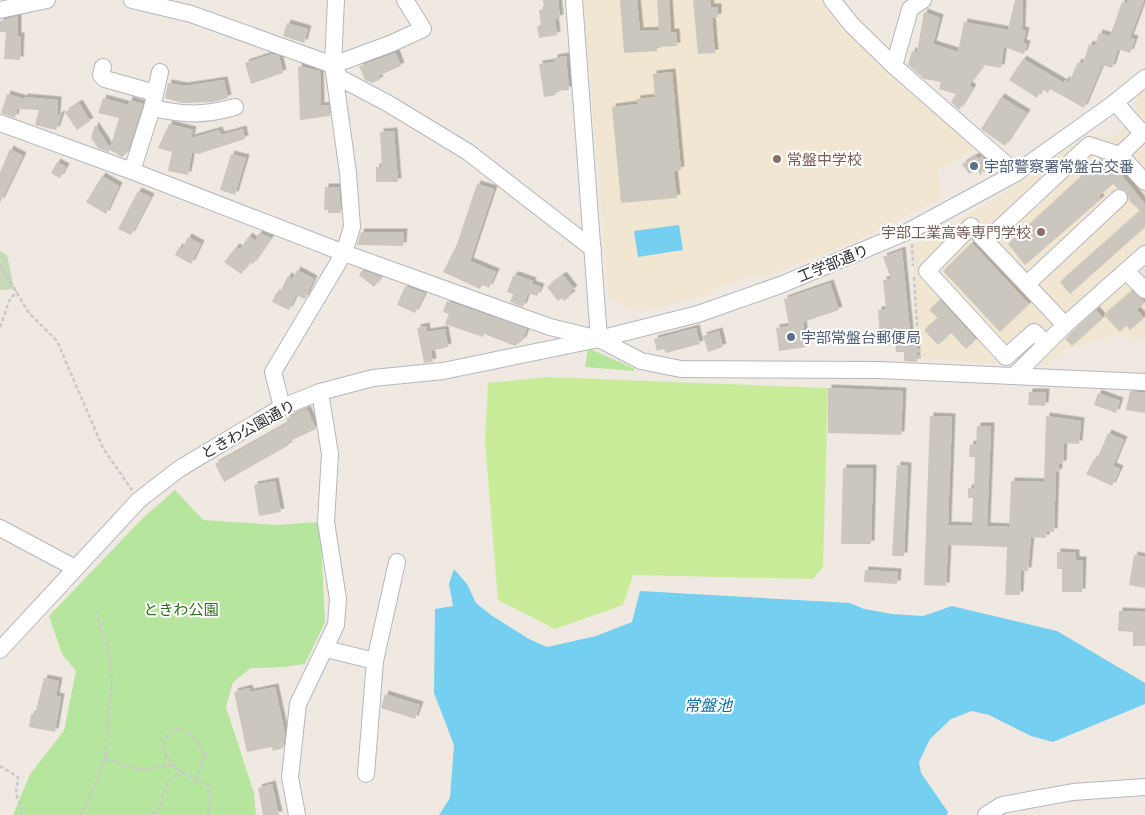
<svg xmlns="http://www.w3.org/2000/svg" width="1145" height="815" viewBox="0 0 1145 815" font-family="Poppins,'Noto Sans JP',sans-serif">
	<style>
		.education { fill: #f0e6d1 }
		.green { fill: #b6e59e }
		.cemetery { fill: #c8d9b8 }
		.pitch { fill: #c9ec9a }
		.water { fill: #75cff0 }
		.building { fill: #cbc7bf; filter: url(#shadow) }
		.lines { fill: none; stroke-linecap: round; stroke-linejoin: round }
		.minor-casing { stroke: #b4b7c1; stroke-width: 18 }
		.path { stroke: #c9c9c9; stroke-width: 2.5; stroke-dasharray: 4 2.5; stroke-linecap: butt }
		.minor { stroke: #fff; stroke-width: 16 }
		.education-dot { fill: #8d6e63; stroke: #fff; stroke-width: 2 }
		.service-dot { fill: #5c6f8a; stroke: #fff; stroke-width: 2 }
		.labels { text-anchor: middle; dominant-baseline: central; stroke-width: 4; stroke-linejoin: round; paint-order: stroke }
		.education-label { font-size: 15px; fill: #785e54; stroke: #fff; text-anchor: start }
		.service-label { font-size: 15px; fill: #4e5e75; stroke: #fff; text-anchor: start }
		.street-label { font-size: 15px; fill: #2e2e2e; stroke: #fff }
		.park-label { font-size: 15px; fill: #2c6e1b; stroke: #fff }
		.water-label { font-size: 16px; font-style: italic; fill: #0d6fa3; stroke: #fff }
	</style>
	<defs>
		<filter id="shadow"><feDropShadow dx="3.5" dy="-3.5" stdDeviation="0" flood-color="#0004"/></filter>
	</defs>
	<rect width="100%" height="100%" fill="#efe9e1"/>
	<g class="education">
		<polygon points="583,0 822,0 851,36 978,148 937,171 942,198 854,242 766,276 751,276 717,288 707,295 636,312 609,298"/>
		<polygon points="1145,88 1145,337 1138,339 1118,334 1065,350 1044,366 920,359 912,245 961,219 1021,182 1089,134 1110,139 1136,118 1136,96"/>
	</g>
	<g class="green">
		<polygon points="588,348 635,369 634,371 585,367"/>
		<polygon points="175,490 203,520 277,525 320,522 325,622 305,664 284,667 251,668 233,682 226,707 254,793 256,815 13,815 30,774 64,731 76,671 62,654 49,616 143,518"/>
	</g>
	<polygon class="cemetery" points="0,251 7,255 14,289 0,290"/>
	<polygon class="pitch" points="547,377 828,388 823,567 813,579 633,575 623,605 555,629 498,600 485,441 488,383"/>
	<g class="water">
		<polygon points="679,225 683,250 638,257 634,231"/>
		<polygon points="454,569 467,584 476,603 491,615 529,639 547,647 596,636 632,622 640,591 850,603 864,609 892,614 923,616 952,606 1057,631 1145,683 1145,704 1053,742 1031,736 989,715 972,711 951,719 930,739 919,762 921,773 948,812 947,815 439,815 450,798 454,745 434,693 435,609 453,606 449,584"/>
	</g>
	<g class="building">
		<polygon points="543,0 558,0 560,18 555,19 557,35 539,38 537,26 541,25 539,10 544,9"/>
		<polygon points="620,0 637,0 640,31 659,30 657,0 669,0 671,32 676,32 677,46 657,47 657,51 624,53"/>
		<polygon points="693,0 710,0 711,7 718,7 718,17 712,18 715,53 698,54"/>
		<polygon points="1015,0 1023,0 1022,30 1026,31 1023,43 1027,44 1024,54 1004,47 1001,68 984,65 969,85 973,88 959,110 951,102 956,94 939,89 941,82 924,79 908,65 912,51 917,52 924,12 940,18 933,44 958,52 964,22 1008,30"/>
		<polygon points="1128,0 1144,0 1130,38 1135,39 1130,53 1118,49 1112,68 1102,65 1084,108 1050,89 1048,93 1042,89 1037,98 1009,80 1023,59 1064,83 1065,80 1069,82 1078,62 1083,64 1089,44 1095,46 1099,33 1110,36 1122,2 1127,4"/>
		<polygon points="18,16 18,36 21,36 20,60 4,59 6,32 0,32 0,21"/>
		<polygon points="287,23 308,29 304,43 283,36"/>
		<polygon points="396,53 401,66 378,76 380,80 372,83 365,80 359,66"/>
		<polygon points="272,54 279,56 283,73 251,84 245,63"/>
		<polygon points="566,56 569,90 555,91 556,95 544,97 539,64 554,62 554,58"/>
		<polygon points="298,66 320,71 321,106 329,105 330,116 300,120"/>
		<polygon points="672,72 681,170 674,171 677,198 621,203 612,107 637,104 637,99 655,97 653,74"/>
		<polygon points="224,80 228,98 213,102 182,103 165,98 168,83 184,86"/>
		<polygon points="7,94 24,99 24,97 58,100 57,117 62,113 56,130 35,125 39,110 17,109 15,118 1,113"/>
		<polygon points="1001,97 1027,113 1005,146 981,129"/>
		<polygon points="103,98 128,105 129,100 143,104 128,152 122,157 110,150 108,152 98,148 91,138 95,125 110,148 119,118 98,113"/>
		<polygon points="79,103 90,121 77,130 65,112"/>
		<polygon points="169,124 193,130 191,138 219,130 221,135 243,129 245,139 198,154 192,152 188,175 168,171 172,152 158,148"/>
		<polygon points="394,131 398,182 376,182 376,167 382,167 380,132"/>
		<polygon points="10,149 23,156 0,203 0,172"/>
		<polygon points="231,154 246,158 235,195 220,190"/>
		<polygon points="976,156 979,159 982,157 987,161 980,176 978,169 969,174 962,164"/>
		<polygon points="57,162 66,167 60,178 51,173"/>
		<polygon points="1097,162 1103,167 1108,162 1112,163 1145,204 1145,227 1070,294 1060,282 1140,211 1129,200 1126,191 1117,188 1113,184 1099,196 1101,199 1025,265 1008,244"/>
		<polygon points="102,176 119,186 106,214 86,202"/>
		<polygon points="477,184 494,189 470,261 496,272 489,288 482,285 480,289 443,272 457,244"/>
		<polygon points="325,187 339,187 341,213 328,213 328,210 324,210"/>
		<polygon points="138,191 151,197 131,235 118,229"/>
		<polygon points="361,232 404,232 403,246 357,245"/>
		<polygon points="259,233 271,238 253,264 250,262 241,274 224,262 236,247 240,249 249,236 255,241"/>
		<polygon points="188,237 201,244 191,264 175,255 179,247 182,249"/>
		<polygon points="972,243 1029,304 1000,332 943,271"/>
		<polygon points="902,250 911,342 916,338 917,362 904,361 904,352 896,352 895,339 880,340 878,310 886,309 883,280 891,279 883,257"/>
		<polygon points="297,270 314,279 305,299 296,295 289,310 272,302 276,293 279,294 288,276 293,279"/>
		<polygon points="362,270 381,277 374,287 359,275"/>
		<polygon points="516,275 533,281 532,284 541,287 537,296 528,293 523,307 510,302 513,294 507,292 513,276"/>
		<polygon points="563,275 574,289 570,292 572,294 564,301 562,298 558,301 547,287"/>
		<polygon points="830,283 839,310 803,322 806,347 779,351 776,328 789,326 784,299"/>
		<polygon points="405,286 425,293 415,313 397,305"/>
		<polygon points="1132,291 1145,302 1137,310 1144,318 1130,330 1126,325 1120,332 1104,315"/>
		<polygon points="940,300 976,339 966,349 951,333 938,345 924,330 938,318 929,310"/>
		<polygon points="447,301 527,329 523,340 515,346 484,334 483,337 445,324 449,314 443,312"/>
		<polygon points="1096,310 1103,318 1072,346 1065,339"/>
		<polygon points="426,326 427,332 445,329 448,347 431,351 433,362 424,363 417,328"/>
		<polygon points="696,328 700,344 666,353 664,349 657,351 654,339"/>
		<polygon points="719,331 723,347 708,352 703,336"/>
		<polygon points="828,388 903,391 901,435 828,433"/>
		<polygon points="1130,391 1145,393 1145,413 1126,410"/>
		<polygon points="1029,392 1046,392 1045,406 1028,405"/>
		<polygon points="1098,393 1120,401 1116,413 1094,405"/>
		<polygon points="307,409 316,429 288,442 289,445 224,482 215,464 288,423 286,419"/>
		<polygon points="930,416 952,417 948,525 972,526 973,498 968,498 968,488 974,489 975,457 969,457 970,444 976,445 977,426 991,426 987,526 1009,527 1011,481 1044,482 1046,416 1081,421 1079,444 1064,443 1063,464 1059,464 1059,472 1056,472 1054,532 1047,531 1046,538 1031,537 1028,571 1021,571 1020,595 1005,595 1007,547 948,545 946,586 924,585"/>
		<polygon points="1108,433 1124,440 1113,466 1120,469 1112,486 1086,474 1094,459 1097,459"/>
		<polygon points="897,465 908,466 904,556 892,556"/>
		<polygon points="843,468 873,468 871,544 841,544"/>
		<polygon points="275,481 281,512 259,516 254,485"/>
		<polygon points="1057,552 1076,553 1076,560 1083,560 1082,592 1062,592 1062,569 1057,569"/>
		<polygon points="1134,555 1145,557 1145,588 1129,585"/>
		<polygon points="865,570 898,572 897,584 864,582"/>
		<polygon points="1119,611 1145,612 1145,646 1133,646 1133,632 1118,631"/>
		<polygon points="44,678 59,681 56,696 61,697 55,732 29,727 31,714 35,714"/>
		<polygon points="275,687 285,734 283,748 273,751 272,747 247,752 234,692 249,688 250,692"/>
		<polygon points="385,694 420,705 415,719 381,708"/>
		<polygon points="272,784 279,815 263,815 258,788"/>
	</g>
	<g class="lines">
		<defs>
			<g id="minor">
				<polyline points="132,0 191,14 333,65 390,44 423,29 405,0"/>
				<polyline points="574,0 599,339"/>
				<polyline points="832,0 851,24 894,66 1016,173"/>
				<polyline points="0,10 47,0"/>
				<polyline points="894,66 910,9 923,0"/>
				<polyline points="103,67 101,75 105,79 155,93"/>
				<polyline points="334,67 340,78 389,104 468,152 593,249"/>
				<polyline points="1115,102 1142,133"/>
				<path d="M152,108C185,115 202,116 235,107"/>
				<polyline points="0,123 132,171 344,253 550,327 599,339 641,361 681,369 879,370 1145,382"/>
				<polyline points="1145,131 1120,155 1145,182"/>
				<polyline points="132,171 152,108 160,72"/>
				<polyline points="971,226 927,271 1006,357 1034,332 1046,343"/>
				<polyline points="979,234 1065,325"/>
				<polyline points="986,241 1089,145 1120,155"/>
				<polyline points="1126,271 1145,290"/>
				<polyline points="1027,284 1119,198"/>
				<polyline points="1015,375 1065,325 1145,254"/>
				<polyline points="282,407 273,372 344,253 352,227 348,173 333,65 336,0"/>
				<polyline points="0,528 75,568"/>
				<polyline points="326,649 375,661"/>
				<polyline points="0,650 139,500 179,469 282,407 320,392 373,378 443,371 599,339 698,314 783,284 911,230 1016,173 1113,104 1145,78"/>
				<polyline points="366,774 375,661 397,562"/>
				<polyline points="297,815 290,777 298,704 336,625 338,599 326,522 330,454 320,392"/>
				<polyline points="986,815 1002,805 1073,792 1145,787"/>
			</g>
		</defs>
		<use href="#minor" class="minor-casing"/>
		<g class="path">
			<polyline points="912,244 913,266"/>
			<polyline points="0,265 29,313 57,341 103,448 132,490"/>
			<polyline points="914,277 919,359"/>
			<polyline points="0,327 9,301 17,291"/>
			<polyline points="105,759 140,770 174,765"/>
			<polyline points="0,766 18,777 16,793 23,815"/>
			<path d="M195,779L206,754C200,748 196,738 189,733C175,722 159,738 165,753C170,768 194,780 208,785L211,795L208,815"/>
			<polyline points="80,815 87,804 105,759 112,681 108,649 95,609"/>
			<path d="M152,815C169,802 156,786 181,771"/>
		</g>
		<use href="#minor" class="minor"/>
	</g>
	<g class="education-dot">
		<circle cx="777" cy="159" r="5"/>
		<circle cx="1041" cy="232" r="5"/>
	</g>
	<g class="service-dot">
		<circle cx="974" cy="166" r="5"/>
		<circle cx="791" cy="337" r="5"/>
	</g>
	<g class="labels">
		<g class="education-label">
			<text x="787" y="159">常盤中学校</text>
			<text x="1031" y="232" text-anchor="end">宇部工業高等専門学校</text>
		</g>
		<g class="service-label">
			<text x="984" y="166">宇部警察署常盤台交番</text>
			<text x="801" y="337">宇部常盤台郵便局</text>
		</g>
		<g class="street-label">
			<text transform="translate(833 263) rotate(-22)">工学部通り</text>
			<text transform="translate(248 429) rotate(-29)">ときわ公園通り</text>
		</g>
		<g class="park-label">
			<text x="181" y="609">ときわ公園</text>
		</g>
		<g class="water-label">
			<text x="708" y="705">常盤池</text>
		</g>
	</g>
</svg>
